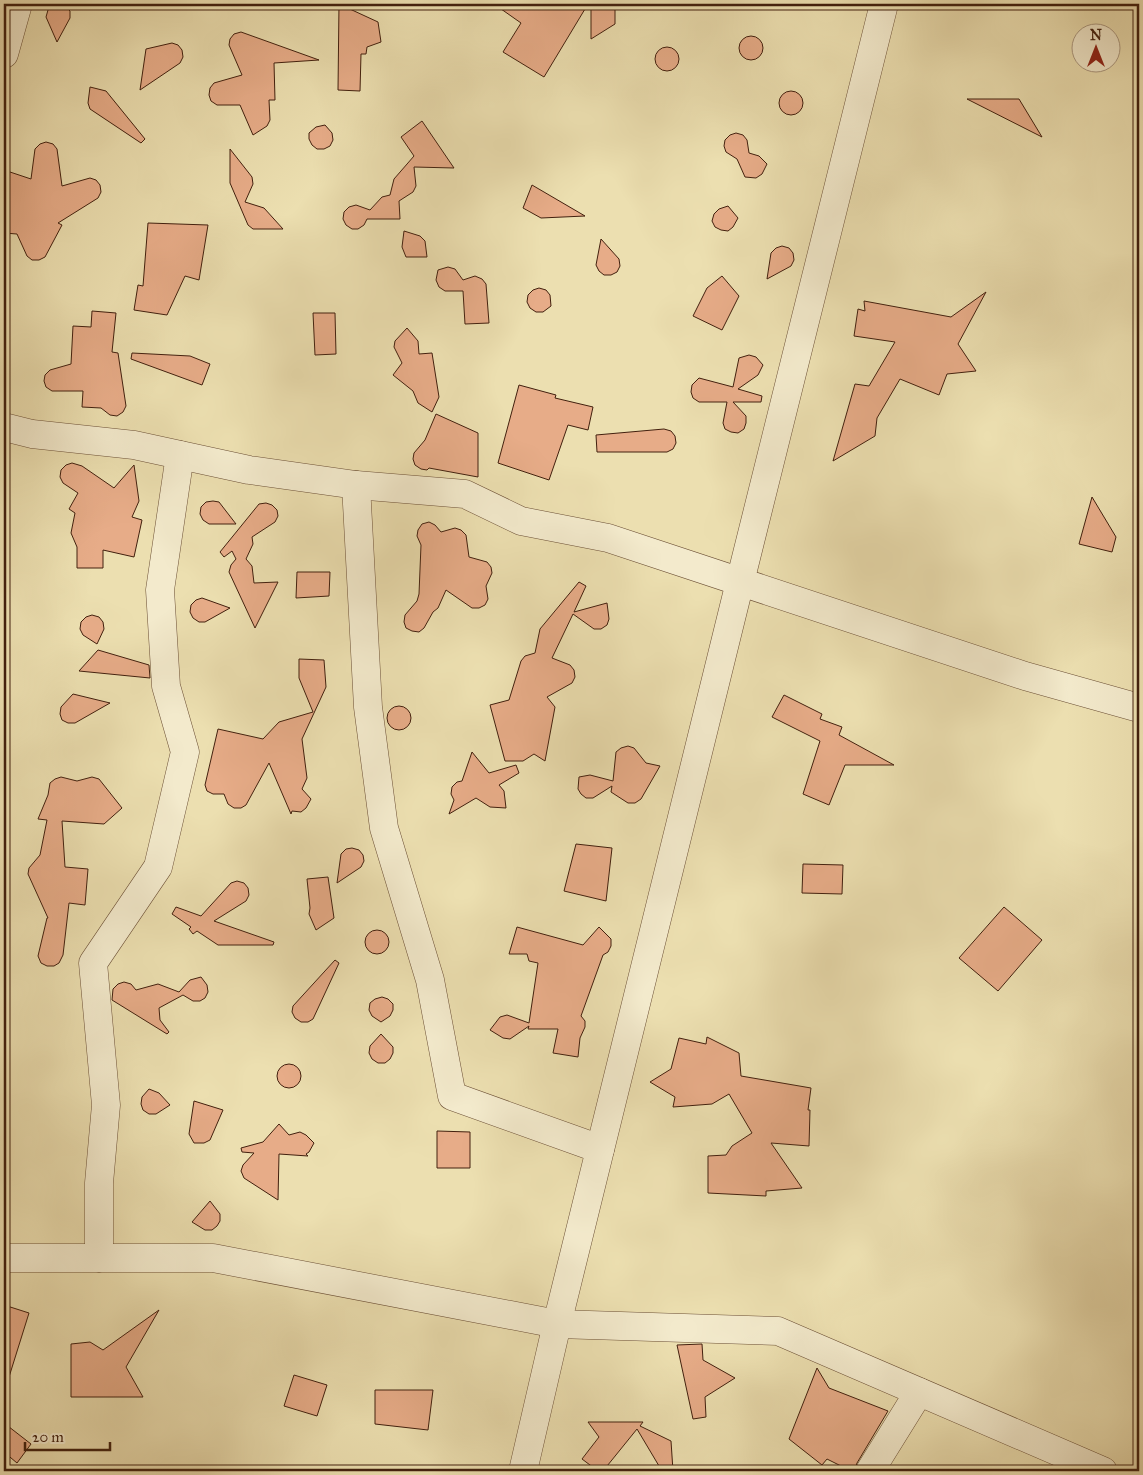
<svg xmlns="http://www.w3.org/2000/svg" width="1143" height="1475" viewBox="0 0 1143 1475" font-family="'IM FELL Great Primer',serif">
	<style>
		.building { fill: #e7ac88; stroke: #42200e }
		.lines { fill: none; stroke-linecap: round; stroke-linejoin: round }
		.minor-casing { stroke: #6c5036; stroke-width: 29 }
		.minor { stroke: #f3eacc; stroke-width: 28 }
	</style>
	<rect width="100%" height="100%" fill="#ecdfb0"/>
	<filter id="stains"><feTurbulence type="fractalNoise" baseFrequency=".004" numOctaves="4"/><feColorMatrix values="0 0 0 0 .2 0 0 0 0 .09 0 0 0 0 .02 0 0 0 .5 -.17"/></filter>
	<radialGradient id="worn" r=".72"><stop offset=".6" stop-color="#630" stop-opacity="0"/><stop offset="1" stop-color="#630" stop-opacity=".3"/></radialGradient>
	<g class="building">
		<polygon points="59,4 65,6 70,11 70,18 57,42 46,17 48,10 52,6"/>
		<polygon points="339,4 378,22 381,42 367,47 366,54 361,54 360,91 338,90"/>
		<polygon points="494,4 588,4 544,77 503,52 521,23"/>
		<polygon points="591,4 615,4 615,24 591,39"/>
		<polygon points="241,32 319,60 274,63 275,100 269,100 270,120 267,126 253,135 240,105 217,105 211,101 209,95 210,88 214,83 242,75 229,45 230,39 234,34"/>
		<circle cx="751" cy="48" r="12"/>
		<polygon points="172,43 178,45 182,50 183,57 180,63 140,90 146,49"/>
		<circle cx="667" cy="59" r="12"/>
		<polygon points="90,87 106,91 145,139 141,143 90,109 88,103"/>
		<circle cx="791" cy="103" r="12"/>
		<polygon points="967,99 1019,99 1042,137"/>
		<polygon points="422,121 454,168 414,167 416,186 413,192 399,201 400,219 367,219 364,225 358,229 352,229 346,225 343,219 344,212 349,207 356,205 370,210 382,197 390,195 394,179 414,156 401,137"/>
		<polygon points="325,125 332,133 333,140 330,146 324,149 317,149 312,145 309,139 309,133 316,127"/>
		<polygon points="736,133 743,135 747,140 749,153 759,156 767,164 762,174 756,178 745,177 737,159 726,152 724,146 725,140 730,135"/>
		<polygon points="46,142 53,144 57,149 62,186 90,178 96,180 100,185 101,192 98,198 58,223 62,225 45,257 39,260 32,260 27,256 17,234 4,233 4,170 31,179 35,149 40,144"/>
		<polygon points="230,149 252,177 253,184 245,202 264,208 283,229 253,229 248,225 230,183"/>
		<polygon points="532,185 585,216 541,218 523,208"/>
		<polygon points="728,206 738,218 733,227 728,231 721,230 715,227 712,221 714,214 719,209"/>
		<polygon points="148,223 208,225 199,280 185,276 167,315 134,310 138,285 143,286"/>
		<polygon points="404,231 420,236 425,241 427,257 406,257 402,247"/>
		<polygon points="601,239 619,259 620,266 617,272 611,275 604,275 599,271 596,265"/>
		<polygon points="782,246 789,248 793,253 794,260 791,266 767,279 771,253 776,248"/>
		<polygon points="448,267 455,269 463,280 475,276 482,279 486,284 489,323 465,324 463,291 445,291 439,287 436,280 438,270"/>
		<polygon points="722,276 739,296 722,330 693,316 707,288"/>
		<polygon points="539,288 546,290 550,295 551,306 543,312 536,312 530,308 527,302 528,295 533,290"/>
		<polygon points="986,292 958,344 976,371 947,374 939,395 900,379 877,418 875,436 833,461 855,384 869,386 895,342 854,336 858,309 865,311 864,301 951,317"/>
		<polygon points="92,311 116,313 112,352 118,353 126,406 123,412 117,416 110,415 101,408 82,407 83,391 52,391 46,387 44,381 45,375 50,370 71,364 73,326 91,327"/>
		<polygon points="313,313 335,313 336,354 315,355"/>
		<polygon points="407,328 418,341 419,354 432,353 439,397 432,412 418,403 413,391 393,375 402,363 394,347 395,341"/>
		<polygon points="132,353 190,356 210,364 202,385 131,359"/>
		<polygon points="749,355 756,357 763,365 758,375 738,389 762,396 761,402 733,402 746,416 746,423 744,429 738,433 731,432 725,429 723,423 727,402 699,402 693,398 691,392 692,385 699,378 733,387 739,358"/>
		<polygon points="519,385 556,395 555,398 593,407 588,430 568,425 549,480 498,463"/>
		<polygon points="436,414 478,433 478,477 429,468 427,470 421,469 415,465 413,459 414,453 425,440"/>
		<polygon points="664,429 671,431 675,436 676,443 673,449 667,452 597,452 596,435"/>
		<polygon points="72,463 82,466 114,488 134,465 139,501 132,517 142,520 134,557 103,550 103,568 77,568 77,547 71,533 75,513 69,509 78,493 63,483 60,477 61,470 66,465"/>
		<polygon points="1092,497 1116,537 1112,552 1079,544"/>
		<polygon points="213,501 219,502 236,524 209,524 203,520 200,514 201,507 206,502"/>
		<polygon points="266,503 272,505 277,510 278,516 275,522 252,537 253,544 246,559 252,566 254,583 278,582 255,628 229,572 231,565 236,559 232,551 224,557 220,552 259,504"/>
		<polygon points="429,522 435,525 441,532 455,528 461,530 466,535 469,557 487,562 491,567 492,573 486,586 488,599 485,605 479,608 472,608 446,590 438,608 433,612 424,628 419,632 412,631 406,628 404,622 405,615 417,601 419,594 421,545 417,536 418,530 422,524"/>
		<polygon points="297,572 330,572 329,596 296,598"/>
		<polygon points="579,582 586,586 574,612 607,603 609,619 607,625 601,629 594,629 573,614 552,658 570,665 574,670 575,677 572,683 547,697 555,707 545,761 534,754 523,761 505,761 490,705 509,700 521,661 525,656 535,653 540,629"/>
		<polygon points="202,598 230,608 205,622 199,622 193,618 190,612 191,605 196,600"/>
		<polygon points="92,615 99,617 103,622 104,629 97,644 83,635 80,629 81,622 86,617"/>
		<polygon points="98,650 149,665 150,678 79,671"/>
		<polygon points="299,659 324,660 326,687 302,739 307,778 302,789 311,799 306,808 301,812 292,811 291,814 269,763 246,805 241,808 234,808 228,804 224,794 213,794 207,791 205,785 218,729 263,739 279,722 313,712 299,678"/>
		<polygon points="73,694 110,703 75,723 68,723 62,720 60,714 61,707"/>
		<polygon points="784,695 822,714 820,719 842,727 839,735 894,765 845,765 829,805 803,794 820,741 772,717"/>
		<circle cx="399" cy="718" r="12"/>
		<polygon points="628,746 634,748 646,763 660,766 641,799 635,803 628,803 611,792 612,786 593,798 586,798 581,794 578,789 579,777 590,775 613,781 616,752 621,748"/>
		<polygon points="472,752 489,773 516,765 519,773 499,785 504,791 506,808 490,807 476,798 449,814 454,800 451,794 452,787 457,782 462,781"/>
		<polygon points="61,777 77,781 92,777 99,779 122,808 104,824 62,821 65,867 88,869 85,905 69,903 63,955 59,963 54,966 47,966 41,963 38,956 47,918 48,918 28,874 29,868 40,855 47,820 38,819 48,795 50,783 55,779"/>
		<polygon points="576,844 612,848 606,901 564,891"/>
		<polygon points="352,848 359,850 363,855 364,861 361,867 337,883 341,854 346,849"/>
		<polygon points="803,864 843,865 842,894 802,893"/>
		<polygon points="328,877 334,918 316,930 309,914 310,908 307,879"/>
		<polygon points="237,881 244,883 248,888 249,895 246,901 214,921 274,942 273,945 218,945 197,931 193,934 189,929 191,927 172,914 176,907 201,916 231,883"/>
		<polygon points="1004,907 1042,940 998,991 959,958"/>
		<polygon points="517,927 583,945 599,927 611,939 611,946 608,952 603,955 581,1016 585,1021 585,1027 580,1038 578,1057 553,1053 558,1029 528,1029 529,1026 510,1039 503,1038 490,1030 500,1017 507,1015 529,1023 538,963 529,961 527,954 509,954"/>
		<circle cx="377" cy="942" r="12"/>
		<polygon points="335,960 339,963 313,1019 308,1022 301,1022 295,1018 292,1012 293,1006"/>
		<polygon points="201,977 207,985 208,992 205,998 200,1001 193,1001 183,995 159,1008 160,1020 169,1032 167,1034 112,1000 113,989 118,984 124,982 131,984 136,990 158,984 179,992 190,980"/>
		<polygon points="382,997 388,999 393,1004 393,1010 390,1016 381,1022 372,1016 369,1010 370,1003 375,999"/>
		<polygon points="381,1034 393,1047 393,1053 390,1059 385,1063 378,1063 372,1059 369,1053 370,1046"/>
		<polygon points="707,1037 739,1053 741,1076 811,1088 808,1110 810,1110 809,1146 771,1143 802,1188 766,1191 766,1196 708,1193 708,1156 726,1155 732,1146 752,1133 729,1094 712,1104 673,1107 675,1097 650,1082 671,1069 679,1038 706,1044"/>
		<circle cx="289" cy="1076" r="12"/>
		<polygon points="149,1089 159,1093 170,1105 156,1114 149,1114 143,1110 141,1104 142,1097"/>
		<polygon points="194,1101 223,1110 210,1140 204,1143 194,1143 189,1134"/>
		<polygon points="279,1124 289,1135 300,1132 306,1135 314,1143 309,1152 306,1154 308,1156 279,1154 278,1200 244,1178 241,1171 243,1165 254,1153 242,1152 241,1148 263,1142"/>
		<polygon points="437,1131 470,1132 470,1168 437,1168"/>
		<polygon points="210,1201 220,1214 220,1221 217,1226 212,1230 205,1230 192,1222"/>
		<polygon points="4,1305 29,1313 9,1377 4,1376"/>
		<polygon points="159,1310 126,1367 143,1397 71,1397 71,1344 90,1342 103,1350"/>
		<polygon points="702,1344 703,1360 735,1378 705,1397 706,1417 693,1419 677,1345"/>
		<polygon points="817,1368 829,1388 888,1411 857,1463 854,1471 851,1471 827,1459 822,1465 789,1439"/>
		<polygon points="294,1375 327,1385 317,1416 284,1406"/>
		<polygon points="375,1390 433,1390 428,1430 375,1424"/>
		<polygon points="588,1422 643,1422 640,1426 671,1441 673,1471 662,1471 637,1429 603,1471 598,1471 582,1459 599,1437"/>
		<polygon points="4,1423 31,1444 17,1463 4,1452"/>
	</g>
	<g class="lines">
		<defs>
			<g id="minor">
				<polyline points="4,54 18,4"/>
				<polyline points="4,427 32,434 134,445 249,470 356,485 465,494 521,521 608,538 1025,676 1139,708"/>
				<polyline points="356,485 368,707 384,828 430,980 452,1096 600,1149"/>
				<polyline points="4,1258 213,1258 557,1324 778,1331 1103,1471"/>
				<polyline points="99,1258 99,1183 106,1105 93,963 158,867 185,752 166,686 160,590 180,455"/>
				<polyline points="523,1471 557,1324 740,582 884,4"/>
				<polyline points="870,1471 919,1392"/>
			</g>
		</defs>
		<use href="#minor" class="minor-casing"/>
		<use href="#minor" class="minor"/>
	</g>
	<rect width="1143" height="1475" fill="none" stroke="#ecdfb0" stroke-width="20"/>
	<rect x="5" y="5" width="1133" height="1465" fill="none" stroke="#42200e" stroke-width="2.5"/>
	<rect x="10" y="10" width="1123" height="1455" fill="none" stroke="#42200e"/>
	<g transform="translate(1096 48)"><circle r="24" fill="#f3eacc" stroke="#ac9980"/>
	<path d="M0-4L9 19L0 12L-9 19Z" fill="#8f2418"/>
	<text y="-8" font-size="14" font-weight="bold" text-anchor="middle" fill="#42200e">N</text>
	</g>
	<path d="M25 1442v8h85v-8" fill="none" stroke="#42200e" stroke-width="2.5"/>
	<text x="32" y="1442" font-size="15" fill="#42200e" stroke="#f3eacc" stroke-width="4" paint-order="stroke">20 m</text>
	<rect width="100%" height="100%" filter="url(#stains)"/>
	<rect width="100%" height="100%" fill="url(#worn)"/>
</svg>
